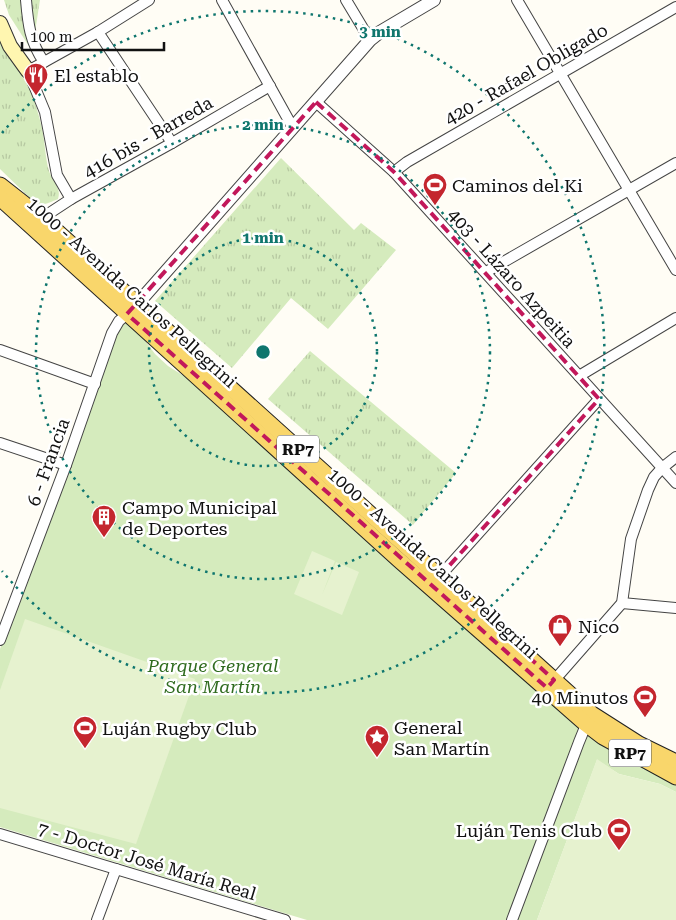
<svg xmlns="http://www.w3.org/2000/svg" width="676" height="920" viewBox="0 0 676 920" font-family="'Roboto Serif',serif">
	<style>
		.grass { fill: url(#grass-tufts) }
		.park { fill: #d5ebbd }
		.pitch { fill: #e6f2cf }
		.lines { fill: none; stroke-linecap: round; stroke-linejoin: round }
		.minor-casing { stroke: #444; stroke-width: 12 }
		.tertiary-casing { stroke: #444; stroke-width: 14 }
		.secondary-casing { stroke: #333; stroke-width: 16 }
		.primary-casing { stroke: #222; stroke-width: 17 }
		.minor { stroke: #fff; stroke-width: 10 }
		.tertiary { stroke: #fff; stroke-width: 12 }
		.secondary { stroke: #fff6b0; stroke-width: 14 }
		.primary { stroke: #f9d66b; stroke-width: 15 }
		.marked { fill: none; stroke: #c2185b; stroke-width: 4; stroke-dasharray: 10 6; stroke-linejoin: round }
		.ring { fill: none; stroke: #0f766e; stroke-width: 2.5; stroke-dasharray: 2.5 5 }
		.labels { text-anchor: middle; dominant-baseline: central; stroke-width: 5; stroke-linejoin: round; paint-order: stroke }
		.shield { fill: #fff; stroke: #585858; stroke-width: 1 }
		.shield-label { font-size: 16px; font-weight: bold; fill: #111 }
		.street-label { font-size: 18px; fill: #111; stroke: #fff }
		.poi-label { font-size: 18px; fill: #111; stroke: #fff; text-anchor: start }
		.park-label { font-size: 18px; font-style: italic; fill: #2f6b1f; stroke: #fff }
		.centre { fill: #0f766e; stroke: #fff; stroke-width: 2.5 }
		.ring-label { font-size: 15px; text-anchor: middle; font-weight: bold; fill: #0f766e; stroke: #fff; stroke-width: 5; stroke-linejoin: round; paint-order: stroke }
	</style>
	<defs>
		<pattern id="grass-tufts" width="24" height="20" patternUnits="userSpaceOnUse" patternTransform="scale(1.25)"><rect width="24" height="20" fill="#d5ebbd"/><path d="M3 7l-1-3M5 7V3M7 7l1-3M15 17l-1-3M17 17v-4M19 17l1-3" fill="none" stroke="#b6c8a1"/></pattern>
	</defs>
	<rect width="100%" height="100%" fill="#fffdf5"/>
	<g class="grass">
		<polygon points="4,0 40,0 32,51 9,15"/>
		<path d="M0,41C22,64 35,98 42,128C45,142 45,157 49,171C52,181 62,188 58,199C48,203 41,208 32,200L0,169Z"/>
		<polygon points="281,158 354,230 361,223 396,250 328,329 291,298 232,368 155,301"/>
		<polygon points="310,351 456,473 413,525 268,399"/>
	</g>
	<g class="park">
		<polygon points="124,320 138,331 155,354 168,366 195,383 578,724 578,730 507,920 307,920 0,827 0,649 118,326"/>
		<polygon points="589,734 676,783 676,792 660,784 619,774 597,760 537,920 515,920 586,735"/>
	</g>
	<g class="pitch">
		<polygon points="312,551 335,561 322,595 336,562 359,572 342,615 294,594"/>
		<polygon points="25,619 195,679 136,844 0,808 0,690"/>
		<polygon points="597,759 619,774 660,784 676,792 676,920 537,920"/>
	</g>
	<g class="lines">
		<defs>
			<g id="minor">
				<path d="M26,0C28,24 30,42 44,62"/>
				<polyline points="222,0 293,128"/>
				<polyline points="346,0 370,40"/>
				<polyline points="517,0 676,270"/>
				<polyline points="98,32 172,143"/>
				<polyline points="316,102 394,172 676,483"/>
				<polyline points="394,172 407,162 676,7"/>
				<polyline points="71,199 57,175 45,112 28,71 98,32 149,0"/>
				<polyline points="42,218 71,199 172,143 270,86"/>
				<polyline points="486,272 676,163"/>
				<polyline points="0,350 95,384"/>
				<polyline points="579,376 676,318"/>
				<polyline points="0,443 66,465"/>
				<polyline points="440,576 599,399"/>
				<polyline points="622,603 676,608"/>
				<polyline points="0,640 66,465 112,333 119,321 127,314"/>
				<polyline points="551,684 622,603 631,539 648,490 654,477 662,468 676,457"/>
				<polyline points="0,834 285,920"/>
				<polyline points="97,920 116,869"/>
				<polyline points="512,920 579,742 588,720"/>
			</g>
			<polyline id="tertiary" points="132,310 370,40 380,32 434,0"/>
			<polyline id="secondary" points="0,23 10,46 28,71"/>
			<g id="primary">
				<polyline points="0,185 42,218 592,714 639,744 676,762"/>
				<polyline points="0,198 399,560 586,724 603,737 676,777"/>
			</g>
		</defs>
		<use href="#minor" class="minor-casing"/>
		<use href="#tertiary" class="tertiary-casing"/>
		<use href="#secondary" class="secondary-casing"/>
		<use href="#primary" class="primary-casing"/>
		<use href="#minor" class="minor"/>
		<use href="#tertiary" class="tertiary"/>
		<use href="#secondary" class="secondary"/>
		<use href="#primary" class="primary"/>
	</g>
	<path class="marked" d="M316,102L394,172L599,399L440,576L554,680L547,688L127,314Z"/>
	<g class="ring">
		<circle cx="263" cy="352" r="114"/>
		<circle cx="263" cy="352" r="227"/>
		<path d="M2 133A341 341 0 1 1 2 571"/>
	</g>
	<defs>
		<symbol id="restaurant-pin" viewBox="-11 -11 22 30"><path d="M0 17L-7.5 6A9.5 9.5 0 1 1 7.5 6Z" fill="#c4262e" stroke="#fff"/><path d="M-5-6h1v4h1v-4h1v4h1v-4h1v5L-1.5 .5V6h-2V.5L-5-1ZM5-6V6H3V1.5H1.5Q1.5-4 5-6Z" fill="#fff"/></symbol>
		<symbol id="stadium-pin" viewBox="-11 -11 22 30"><path d="M0 17L-7.5 6A9.5 9.5 0 1 1 7.5 6Z" fill="#c4262e" stroke="#fff"/><path d="M0-5a6.5 5 0 1 0 0 10a6.5 5 0 1 0 0-10ZM-3.5-1.8h7v3.6h-7Z" fill="#fff"/></symbol>
		<symbol id="building-pin" viewBox="-11 -11 22 30"><path d="M0 17L-7.5 6A9.5 9.5 0 1 1 7.5 6Z" fill="#c4262e" stroke="#fff"/><path d="M-4-6H4V6H1V3H-1V6H-4ZM-2.5-4.3h1.7v1.8h-1.7ZM.8-4.3h1.7v1.8H.8ZM-2.5-1h1.7V.8h-1.7ZM.8-1h1.7V.8H.8Z" fill="#fff"/></symbol>
		<symbol id="shop-pin" viewBox="-11 -11 22 30"><path d="M0 17L-7.5 6A9.5 9.5 0 1 1 7.5 6Z" fill="#c4262e" stroke="#fff"/><path d="M-5-2.5h2.3a2.7 3.5 0 0 1 5.4 0H5L5.5 6h-11ZM-1.5-2.5h3a1.5 2.3 0 0 0-3 0Z" fill="#fff"/></symbol>
		<symbol id="sight-pin" viewBox="-11 -11 22 30"><path d="M0 17L-7.5 6A9.5 9.5 0 1 1 7.5 6Z" fill="#c4262e" stroke="#fff"/><path d="M0-6L1.8-2.2L6-1.7L2.9 1.2L3.7 5.4L0 3.3L-3.7 5.4L-2.9 1.2L-6-1.7L-1.8-2.2Z" fill="#fff"/></symbol>
	</defs>
	<g fill-rule="evenodd">
		<use href="#restaurant-pin" x="22" y="61" width="28" height="38"/>
		<use href="#stadium-pin" x="421" y="171" width="28" height="38"/>
		<use href="#building-pin" x="90" y="503" width="28" height="38"/>
		<use href="#shop-pin" x="546" y="612" width="28" height="38"/>
		<use href="#stadium-pin" x="631" y="683" width="28" height="38"/>
		<use href="#stadium-pin" x="71" y="714" width="28" height="38"/>
		<use href="#sight-pin" x="363" y="723" width="28" height="38"/>
		<use href="#stadium-pin" x="605" y="816" width="28" height="38"/>
	</g>
	<g class="labels">
		<g class="shield">
			<rect x="277" y="435.5" width="42" height="27" rx="4"/>
			<rect x="609" y="739.5" width="42" height="27" rx="4"/>
		</g>
		<g class="shield-label">
			<text x="298" y="449">RP7</text>
			<text x="630" y="753">RP7</text>
		</g>
		<g class="street-label">
			<text transform="translate(526 74) rotate(-30)">420 - Rafael Obligado</text>
			<text transform="translate(148 137) rotate(-30)">416 bis - Barreda</text>
			<text transform="translate(512 278) rotate(48)">403 - Lázaro Azpeitia</text>
			<text transform="translate(132 292) rotate(42)">1000 - Avenida Carlos Pellegrini</text>
			<text transform="translate(48 462) rotate(-70)">6 - Francia</text>
			<text transform="translate(433 563) rotate(42)">1000 - Avenida Carlos Pellegrini</text>
			<text transform="translate(147 861) rotate(17)">7 - Doctor José María Real</text>
		</g>
		<g class="poi-label">
			<text x="54" y="75">El establo</text>
			<text x="452" y="185">Caminos del Ki</text>
			<text x="122" y="507">Campo Municipal<tspan x="122" dy="21">de Deportes</tspan></text>
			<text x="578" y="626">Nico</text>
			<text x="628" y="697" text-anchor="end">40 Minutos</text>
			<text x="394" y="727">General<tspan x="394" dy="21">San Martín</tspan></text>
			<text x="102" y="728">Luján Rugby Club</text>
			<text x="602" y="830" text-anchor="end">Luján Tenis Club</text>
		</g>
		<g class="park-label">
			<text x="213" y="665">Parque General<tspan x="213" dy="21">San Martín</tspan></text>
		</g>
	</g>
	<circle cx="263" cy="352" r="8" class="centre"/>
	<g class="ring-label">
		<text x="380" y="37">3 min</text>
		<text x="263" y="130">2 min</text>
		<text x="263" y="243">1 min</text>
	</g>
	<path d="M22 42v8h142v-8" fill="none" stroke="#111111" stroke-width="2.5"/>
	<text x="30" y="42" font-size="15" fill="#111111" stroke="#ffffff" stroke-width="4" paint-order="stroke">100 m</text>
</svg>
